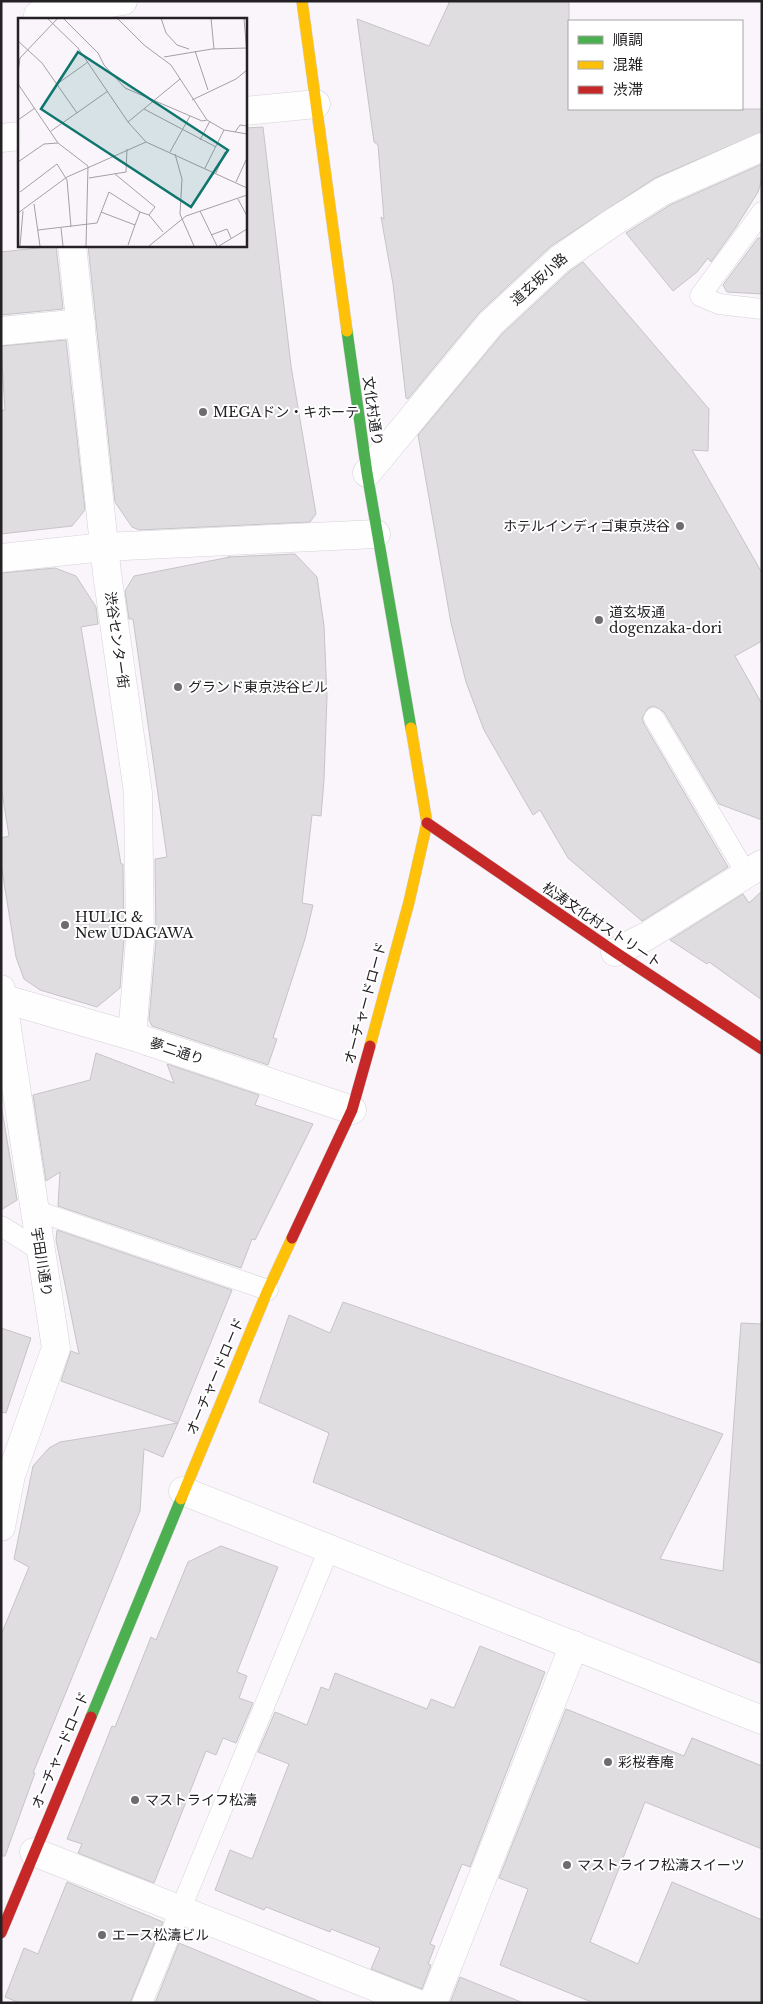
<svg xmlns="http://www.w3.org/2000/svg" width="763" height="2004" viewBox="0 0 763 2004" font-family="'Libre Baskerville','Noto Sans JP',serif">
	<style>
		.building { fill: #e0dde1; stroke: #c7c4c8 }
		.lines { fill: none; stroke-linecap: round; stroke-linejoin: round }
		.lane-casing { stroke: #d5d2d7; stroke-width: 21 }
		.street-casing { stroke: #d5d2d7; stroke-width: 29 }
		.fast-casing { stroke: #d5d2d7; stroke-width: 12 }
		.slow-casing { stroke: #d5d2d7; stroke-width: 12 }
		.jam-casing { stroke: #d5d2d7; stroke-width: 12 }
		.lane { stroke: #fefefe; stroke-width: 20 }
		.street { stroke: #fefefe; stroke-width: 28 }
		.fast { stroke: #4caf50; stroke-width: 11 }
		.slow { stroke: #ffc107; stroke-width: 11 }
		.jam { stroke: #c62828; stroke-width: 11 }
		.poi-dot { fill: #6f6b70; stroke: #fff; stroke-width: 2 }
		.labels { text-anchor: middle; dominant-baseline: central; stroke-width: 4; stroke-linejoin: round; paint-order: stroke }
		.street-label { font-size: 14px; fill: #242125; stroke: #fff }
		.poi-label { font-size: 14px; fill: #242125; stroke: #fff; text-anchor: start }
		.inset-road { fill: none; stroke: #a4a0a5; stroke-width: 1 }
		.view { fill: #0f766e; fill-opacity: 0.15; stroke: #0f766e; stroke-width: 2.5 }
		.inset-edge { fill: none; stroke: #242125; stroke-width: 2.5 }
	</style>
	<rect width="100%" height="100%" fill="#f9f5fb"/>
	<g class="building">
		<polygon points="450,1 569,1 569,109 762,109 762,132 655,178 551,246 479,313 408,399 406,398 393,284 381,217 384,219 378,145 374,142 357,19 429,46"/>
		<polygon points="263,127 291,366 316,514 310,522 139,530 132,527 115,502 88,245 245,245 245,128"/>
		<polygon points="762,164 762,179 758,192 736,227 711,262 708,258 697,272 673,291 626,233 670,205"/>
		<polygon points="758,238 762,238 762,294 727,292 723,285"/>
		<polygon points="56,246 63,309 1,315 1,252"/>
		<polygon points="583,262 709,409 708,451 692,450 762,573 762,641 735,656 762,704 762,820 719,804 664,712 654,706 648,708 642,718 644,724 728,867 642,921 568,858 540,810 533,815 484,730 466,682 451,623 418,435 502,334 570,271"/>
		<polygon points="66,340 85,510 72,526 1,534 1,410 5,410 1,346"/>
		<polygon points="295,554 317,577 324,626 327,697 324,780 321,816 312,815 302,903 313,905 305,939 273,1038 277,1039 268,1065 152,1026 149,1020 156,940 155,859 167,857 133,619 129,619 125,591 134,576 230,557 228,557"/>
		<polygon points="55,568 76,576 96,607 98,624 81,627 121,864 123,864 124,939 120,988 97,1007 40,990 24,979 16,957 1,864 1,838 9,836 1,786 1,573"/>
		<polygon points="762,891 762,1000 709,962 707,964 670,940 743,894 749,903"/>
		<polygon points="96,1053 174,1083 167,1064 259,1095 255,1105 313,1124 255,1240 252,1239 241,1268 58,1206 60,1172 46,1181 33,1095 90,1080"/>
		<polygon points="1,1104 17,1200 1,1210"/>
		<polygon points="57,1230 232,1290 178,1423 61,1381 71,1351 79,1354 56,1240"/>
		<polygon points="343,1302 723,1434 660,1559 723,1571 741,1323 762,1324 762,1664 313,1482 329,1433 259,1402 289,1315 330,1333"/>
		<polygon points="1,1328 31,1338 6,1413 1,1412"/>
		<polygon points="178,1423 163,1457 144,1449 140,1511 33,1773 35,1773 5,1856 1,1856 1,1635 29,1567 14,1559 33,1466 49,1448 60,1442"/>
		<polygon points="221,1546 278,1567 237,1672 247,1676 239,1698 253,1703 236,1743 223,1738 216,1755 206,1751 154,1883 78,1853 82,1844 67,1839 112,1726 115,1727 151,1637 156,1640 188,1562"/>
		<polygon points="480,1646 545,1672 470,1867 462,1864 430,1944 435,1946 428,1964 431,1965 422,1989 371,1969 380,1948 331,1929 330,1932 266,1907 264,1910 215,1890 230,1850 252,1859 289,1764 258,1752 275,1712 307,1725 321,1687 329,1690 335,1673 427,1709 431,1699 454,1708"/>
		<polygon points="566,1709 684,1756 692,1738 762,1766 762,1849 645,1802 590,1942 638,1964 672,1882 762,1920 762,2003 594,2003 500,1965 528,1889 499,1878"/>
		<polygon points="67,1882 163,1922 130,2003 20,2003 5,1997 24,1948 38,1954"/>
		<polygon points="179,1943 321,2002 321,2003 155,2003"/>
		<polygon points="460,1977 521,2002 521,2003 450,2003"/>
	</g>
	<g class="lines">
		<defs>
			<g id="lane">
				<polyline points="762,212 700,296 719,304 762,309"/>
				<polyline points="654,718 746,873"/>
				<polyline points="34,1210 268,1290"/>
				<polyline points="1,1226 41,1251"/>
				<polyline points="142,2003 329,1549"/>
			</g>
			<g id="street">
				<polyline points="38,15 123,1"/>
				<polyline points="245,111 316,104"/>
				<polyline points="1,138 19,136"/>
				<polyline points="72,245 107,573 138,793 140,940 132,1036"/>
				<polyline points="1,331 81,323"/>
				<polyline points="367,473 491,323 560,259 612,223 663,191 762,147"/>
				<polyline points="1,558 104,547 376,534"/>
				<polyline points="615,952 647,936 762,864"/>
				<polyline points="1,989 56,1348 11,1475 1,1527"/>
				<polyline points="1,998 132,1036 352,1110"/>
				<polyline points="183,1491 762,1720"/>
				<polyline points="34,1852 416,2003"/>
				<polyline points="433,2003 574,1645"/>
			</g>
			<g id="fast">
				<polyline points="347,331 367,473 411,728"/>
				<polyline points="91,1717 181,1499"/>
			</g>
			<g id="slow">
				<polyline points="302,1 347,331"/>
				<polyline points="370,1046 409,902 427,823 411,728"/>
				<polyline points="181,1499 267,1292 292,1238"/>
			</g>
			<g id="jam">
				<polyline points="427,823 615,952 762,1049"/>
				<polyline points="292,1238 352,1110 370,1046"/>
				<polyline points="1,1933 91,1717"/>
			</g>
		</defs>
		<use href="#lane" class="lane-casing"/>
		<use href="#street" class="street-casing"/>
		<use href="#fast" class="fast-casing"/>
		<use href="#slow" class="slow-casing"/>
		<use href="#jam" class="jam-casing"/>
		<use href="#lane" class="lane"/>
		<use href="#street" class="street"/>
		<use href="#fast" class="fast"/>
		<use href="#slow" class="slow"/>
		<use href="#jam" class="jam"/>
	</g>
	<g class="poi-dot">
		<circle cx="203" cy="412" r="5"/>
		<circle cx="680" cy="526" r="5"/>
		<circle cx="599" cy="620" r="5"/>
		<circle cx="178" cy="687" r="5"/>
		<circle cx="65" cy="925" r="5"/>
		<circle cx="608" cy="1762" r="5"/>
		<circle cx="135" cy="1800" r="5"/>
		<circle cx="567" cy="1865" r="5"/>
		<circle cx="102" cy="1935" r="5"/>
	</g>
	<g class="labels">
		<g class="street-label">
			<text transform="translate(539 279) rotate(-42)">道玄坂小路</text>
			<text transform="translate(373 411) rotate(82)">文化村通り</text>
			<text transform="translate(117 640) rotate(82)">渋谷センター街</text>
			<text transform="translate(602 925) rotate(34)">松涛文化村ストリート</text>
			<text transform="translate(365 1003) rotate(-75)">オーチャードロード</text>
			<text transform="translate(177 1051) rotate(18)">夢二通り</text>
			<text transform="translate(42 1262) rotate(81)">宇田川通り</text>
			<text transform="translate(215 1376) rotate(-67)">オーチャードロード</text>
			<text transform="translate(60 1750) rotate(-67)">オーチャードロード</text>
		</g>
		<g class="poi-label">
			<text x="213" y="412">MEGAドン・キホーテ</text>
			<text x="670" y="526" text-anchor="end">ホテルインディゴ東京渋谷</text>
			<text x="609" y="612">道玄坂通<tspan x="609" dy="16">dogenzaka-dori</tspan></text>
			<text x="188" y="687">グランド東京渋谷ビル</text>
			<text x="75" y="917">HULIC &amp;<tspan x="75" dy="16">New UDAGAWA</tspan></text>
			<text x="618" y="1762">彩桜春庵</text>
			<text x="145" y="1800">マストライフ松濤</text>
			<text x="577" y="1865">マストライフ松濤スイーツ</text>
			<text x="112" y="1935">エース松濤ビル</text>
		</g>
	</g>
	<g transform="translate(18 18)">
		<rect width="229" height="229" fill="#f9f5fb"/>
		<path class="inset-road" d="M29,0L60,30L110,104L128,124L229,170M45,0L80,35L86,47L107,70L184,103L189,102M99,0L126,27L153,47L189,102L206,112L229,116M143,0L148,15L159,27L171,31M193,0L196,31M226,0L229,37M0,23L24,45L59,95M177,33L190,72M146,39L194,31L229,30M0,55L2,40L40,0M0,66L40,125L70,148M39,66L70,44M174,82L218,61L229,52M126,91L198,129M0,102L17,90M110,104L162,61M33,113L90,73M217,114L222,107L229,108M182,122L192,103M152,134L172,98M157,136L164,161L162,196L176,228M0,144L26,126L40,125M187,150L206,112M198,155L207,134M97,156L137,189L131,197M71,160L108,154L109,131M218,164L228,142M2,174L39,146L49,162L53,209M220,181L229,198M16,186L22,228M182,193L199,228M122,194L131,197L145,214M0,195L49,159L128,124M43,210L45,228M20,212L79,205L91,174L122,194L117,207L83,194M193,217L209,211L213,220M110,227L117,207M2,228L5,193M68,228L70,148M131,228L168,198L229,177M201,228L229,211"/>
		<path class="view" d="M60,34L210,132L173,189L23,91Z"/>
		<rect width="229" height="229" class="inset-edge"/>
	</g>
	<rect width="763" height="2004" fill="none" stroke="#242125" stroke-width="5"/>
	<rect x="568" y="20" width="175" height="90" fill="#ffffff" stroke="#a7a6a8"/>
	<rect x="578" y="36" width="25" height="8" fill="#4caf50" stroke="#a7a6a8"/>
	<text x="613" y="45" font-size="15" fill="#242125">順調</text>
	<rect x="578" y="61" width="25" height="8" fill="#ffc107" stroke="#a7a6a8"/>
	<text x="613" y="70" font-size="15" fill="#242125">混雑</text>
	<rect x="578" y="86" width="25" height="8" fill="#c62828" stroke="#a7a6a8"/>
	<text x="613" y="95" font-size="15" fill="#242125">渋滞</text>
</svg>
